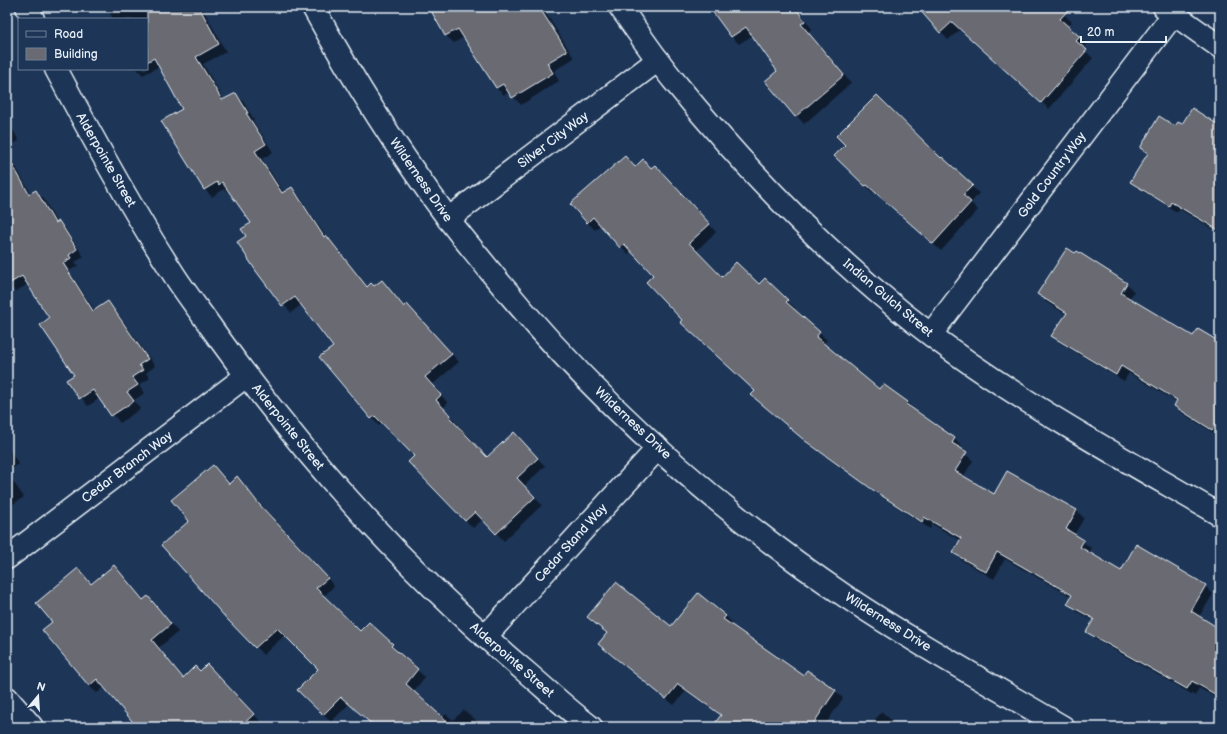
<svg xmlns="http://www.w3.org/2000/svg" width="1227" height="734" viewBox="0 0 1227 734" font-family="'Balsamiq Sans',sans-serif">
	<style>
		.shadow { fill: #0007 }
		.building { fill: #696a72; stroke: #e8f1f8 }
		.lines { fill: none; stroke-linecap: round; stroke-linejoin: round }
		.street-casing { stroke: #e8f1f8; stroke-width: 25 }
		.secondary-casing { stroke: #e8f1f8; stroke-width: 25 }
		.street { stroke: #1d3557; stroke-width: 22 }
		.secondary { stroke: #1d3557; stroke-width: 22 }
		.labels { text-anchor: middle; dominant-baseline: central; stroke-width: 3.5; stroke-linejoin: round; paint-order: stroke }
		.street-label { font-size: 13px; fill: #e8f1f8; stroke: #1d3557 }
	</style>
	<rect width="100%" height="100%" fill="#1d3557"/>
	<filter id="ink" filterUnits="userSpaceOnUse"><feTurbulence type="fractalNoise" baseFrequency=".025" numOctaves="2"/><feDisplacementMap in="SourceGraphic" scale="8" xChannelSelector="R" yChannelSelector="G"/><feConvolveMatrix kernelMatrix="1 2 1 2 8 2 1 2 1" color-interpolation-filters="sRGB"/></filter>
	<g filter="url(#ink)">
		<g class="shadow">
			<polygon points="107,7 200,7 204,11 226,52 203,64 224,100 236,94 243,101 254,120 253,121 273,152 262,159 284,193 292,188 299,196 326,237 334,244 367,287 374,288 382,281 405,307 414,313 459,362 432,385 448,403 443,408 488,458 521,441 545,466 524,486 542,505 504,541 483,519 473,528 409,462 415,456 383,423 379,426 372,418 321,357 334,347 302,304 291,313 257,271 247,237 252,223 229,190 227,192 224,189 212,197 204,189 183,109 160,66 143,75 137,69 147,69 147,19 113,19"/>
			<polygon points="431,7 542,7 574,58 554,71 559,81 521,105 509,92 504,95 496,88 464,37 454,43 446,36"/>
			<polygon points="719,7 796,7 812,29 807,32 851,83 804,124 766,81 779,71 753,35 739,44 732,37"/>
			<polygon points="919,7 1056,7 1072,22 1067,27 1087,45 1083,49 1093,58 1049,109 961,29 948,40"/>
			<polygon points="7,119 19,141 7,147"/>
			<polygon points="1183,125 1220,127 1220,233 1179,209 1177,212 1139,189 1132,182 1148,155 1141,148 1176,127"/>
			<polygon points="7,151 31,194 36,191 44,199 57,223 59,222 66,230 84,257 75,262 78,266 69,271 95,311 108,302 115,310 155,366 146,373 150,378 139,385 145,393 134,400 140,409 120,423 100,398 88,406 68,381 76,375 51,319 28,284 15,292 7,283"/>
			<polygon points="836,156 941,160 979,193 971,203 978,210 941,251 875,191 873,193"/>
			<polygon points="635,168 652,169 663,174 716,232 696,251 722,279 759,285 765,280 795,308 793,310 827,340 823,344 879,391 884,385 908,402 914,411 955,439 962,446 960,449 973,461 963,477 995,495 1008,473 1077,511 1084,518 1074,535 1091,548 1089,553 1122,572 1205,586 1213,594 1199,617 1220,630 1220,700 1199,688 1195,696 1095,639 1088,632 1094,621 1076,611 1068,604 1072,597 1005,559 994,579 961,560 954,552 961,541 932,524 930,529 882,497 813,447 760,403 756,391 632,251 628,254 601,224 595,230 587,222"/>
			<polygon points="1077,252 1127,284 1134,292 1129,299 1194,338 1220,343 1220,437 1182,413 1175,406 1177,402 1129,373 1124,381 1060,343 1053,336 1067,315 1046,302 1039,294"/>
			<polygon points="7,447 19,464 7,472"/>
			<polygon points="7,473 24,497 7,508"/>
			<polygon points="237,478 334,586 323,597 360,633 369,623 399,652 398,653 425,677 413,692 442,718 446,714 453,720 464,710 484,727 375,727 349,704 331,722 298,690 319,669 285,635 263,655 256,647 162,545"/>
			<polygon points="92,585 155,605 178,632 158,648 183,678 200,672 215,673 261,722 258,725 260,727 138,727 105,687 97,693 89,686 53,622"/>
			<polygon points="698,595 726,616 733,624 731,626 803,677 807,671 835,691 843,698 825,725 828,727 714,727 722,716 686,691 674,705 607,652 599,644 607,634 588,617 672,628"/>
			<polygon points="882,712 899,727 868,727"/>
		</g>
		<g class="building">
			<polygon points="147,7 199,7 219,44 196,57 222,100 236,93 248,113 246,113 266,144 255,151 282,193 292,187 324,237 326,235 367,287 371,283 374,286 382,280 404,307 407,304 452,354 425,377 441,395 436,400 451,416 450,418 487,457 514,432 538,458 517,478 535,497 496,534 475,512 465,521 408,462 414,456 375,416 371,419 319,357 333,347 295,297 282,306 256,271 237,242 246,236 241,229 251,223 222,182 219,185 217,182 204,190 161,121 182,109 154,58 147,62"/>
			<polygon points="429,7 539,7 567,51 547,63 553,73 512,98 503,84 496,88 458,29 445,36"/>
			<polygon points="709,7 795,7 805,21 801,24 844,75 795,117 765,81 777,71 746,27 731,37"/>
			<polygon points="917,7 1071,7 1060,19 1080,37 1076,41 1087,50 1041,103 952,22 940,33"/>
			<polygon points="877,95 941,158 942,157 973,185 963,195 971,202 933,244 867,185 865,186 834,156 845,145 836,136"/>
			<polygon points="1192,108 1220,126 1220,231 1171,202 1169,206 1130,182 1148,153 1140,148 1159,116 1175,126 1178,122 1182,124"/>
			<polygon points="7,155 29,194 36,190 55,223 59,221 77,249 69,255 71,258 63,263 93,311 108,301 148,359 139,365 143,370 132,377 138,385 127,392 134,401 111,416 93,390 79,399 66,380 74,375 40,325 49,318 22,276 7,285"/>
			<polygon points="625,156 635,167 643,159 651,168 655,165 710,224 689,243 722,277 736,262 759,284 765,278 788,300 786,302 820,332 816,337 879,389 883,384 908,402 906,404 955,438 952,443 967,452 955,471 994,494 1007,471 1077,510 1066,529 1084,540 1080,547 1121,571 1136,544 1206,585 1191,611 1220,629 1220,697 1192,681 1187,689 1086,632 1094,619 1067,604 1072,595 997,552 986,572 953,553 961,538 924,517 922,522 873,490 804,440 751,395 755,391 680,322 682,320 646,282 653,275 624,244 620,248 593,217 587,223 570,204"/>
			<polygon points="1067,248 1075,253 1077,251 1127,283 1121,293 1193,336 1198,329 1220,342 1220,417 1212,430 1174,406 1177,400 1121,366 1116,375 1051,336 1067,313 1037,294"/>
			<polygon points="213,465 229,484 237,476 259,504 328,578 316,588 360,631 369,622 393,644 391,646 418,669 406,684 453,727 375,727 341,697 323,715 297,690 318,669 277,628 255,648 226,618 161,545 189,521 171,500"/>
			<polygon points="114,565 143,600 148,596 171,624 152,640 183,678 195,666 200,671 207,664 254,714 240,727 137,727 97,679 89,686 42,630 52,622 36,603 78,568 91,584"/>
			<polygon points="616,582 671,626 698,593 726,616 723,619 803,675 807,670 836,690 811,727 712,727 721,715 678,684 666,699 598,644 607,633 587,617"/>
		</g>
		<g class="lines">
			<defs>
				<g id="street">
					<polyline points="27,7 33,19"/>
					<path d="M620,7C638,32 655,58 674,81C760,187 858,286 971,364C1051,419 1136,466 1220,515"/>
					<polyline points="1164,7 1220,47"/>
					<path d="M56,69C92,137 129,205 171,270C184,291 199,310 213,330C303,456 407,572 526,672C547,690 568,710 591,727"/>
					<polyline points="448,219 658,60"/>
					<polyline points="931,334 1173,15"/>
					<polyline points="7,558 246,376"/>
					<polyline points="485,637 658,448"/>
					<polyline points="7,698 32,727"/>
				</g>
				<path id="secondary" d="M313,7C353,80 397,150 447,217C460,235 476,253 490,271C591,395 712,506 845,596C915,643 990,684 1063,727"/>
			</defs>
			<use href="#street" class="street-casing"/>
			<use href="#secondary" class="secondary-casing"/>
			<use href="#street" class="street"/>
			<use href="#secondary" class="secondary"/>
		</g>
	</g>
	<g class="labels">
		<g class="street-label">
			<text transform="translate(553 140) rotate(-37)">Silver City Way</text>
			<text transform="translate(106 160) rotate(60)">Alderpointe Street</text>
			<text transform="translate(1052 175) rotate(-53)">Gold Country Way</text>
			<text transform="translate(421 180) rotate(55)">Wilderness Drive</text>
			<text transform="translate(888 298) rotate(40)">Indian Gulch Street</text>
			<text transform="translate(633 423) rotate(43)">Wilderness Drive</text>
			<text transform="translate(288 427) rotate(51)">Alderpointe Street</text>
			<text transform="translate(127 467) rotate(-37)">Cedar Branch Way</text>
			<text transform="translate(571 543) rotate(-48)">Cedar Stand Way</text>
			<text transform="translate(888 622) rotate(32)">Wilderness Drive</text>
			<text transform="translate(512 660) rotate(41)">Alderpointe Street</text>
		</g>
	</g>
	<rect width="1227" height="734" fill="none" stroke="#1d3557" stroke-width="24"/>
	<rect x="12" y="12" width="1203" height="710" fill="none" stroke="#e8f1f8" stroke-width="1.5" filter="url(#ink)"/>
	<rect x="18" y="18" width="130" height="52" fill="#1d3557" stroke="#6e8097"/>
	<rect x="26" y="31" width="20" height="6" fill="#1d3557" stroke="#6e8097"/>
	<text x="54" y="38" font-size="12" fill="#e8f1f8">Road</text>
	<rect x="26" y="48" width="20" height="12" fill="#696a72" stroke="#6e8097"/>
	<text x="54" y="58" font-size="12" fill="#e8f1f8">Building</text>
	<g transform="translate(38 696) rotate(18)" stroke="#1d3557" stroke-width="3" paint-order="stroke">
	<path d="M0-3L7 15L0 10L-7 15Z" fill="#e8f1f8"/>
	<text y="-6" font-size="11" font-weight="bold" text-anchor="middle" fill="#e8f1f8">N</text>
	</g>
	<path d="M1081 36v6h85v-6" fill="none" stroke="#e8f1f8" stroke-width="2"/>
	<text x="1087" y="36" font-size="12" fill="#e8f1f8" stroke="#1d3557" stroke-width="3" paint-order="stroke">20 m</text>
</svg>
